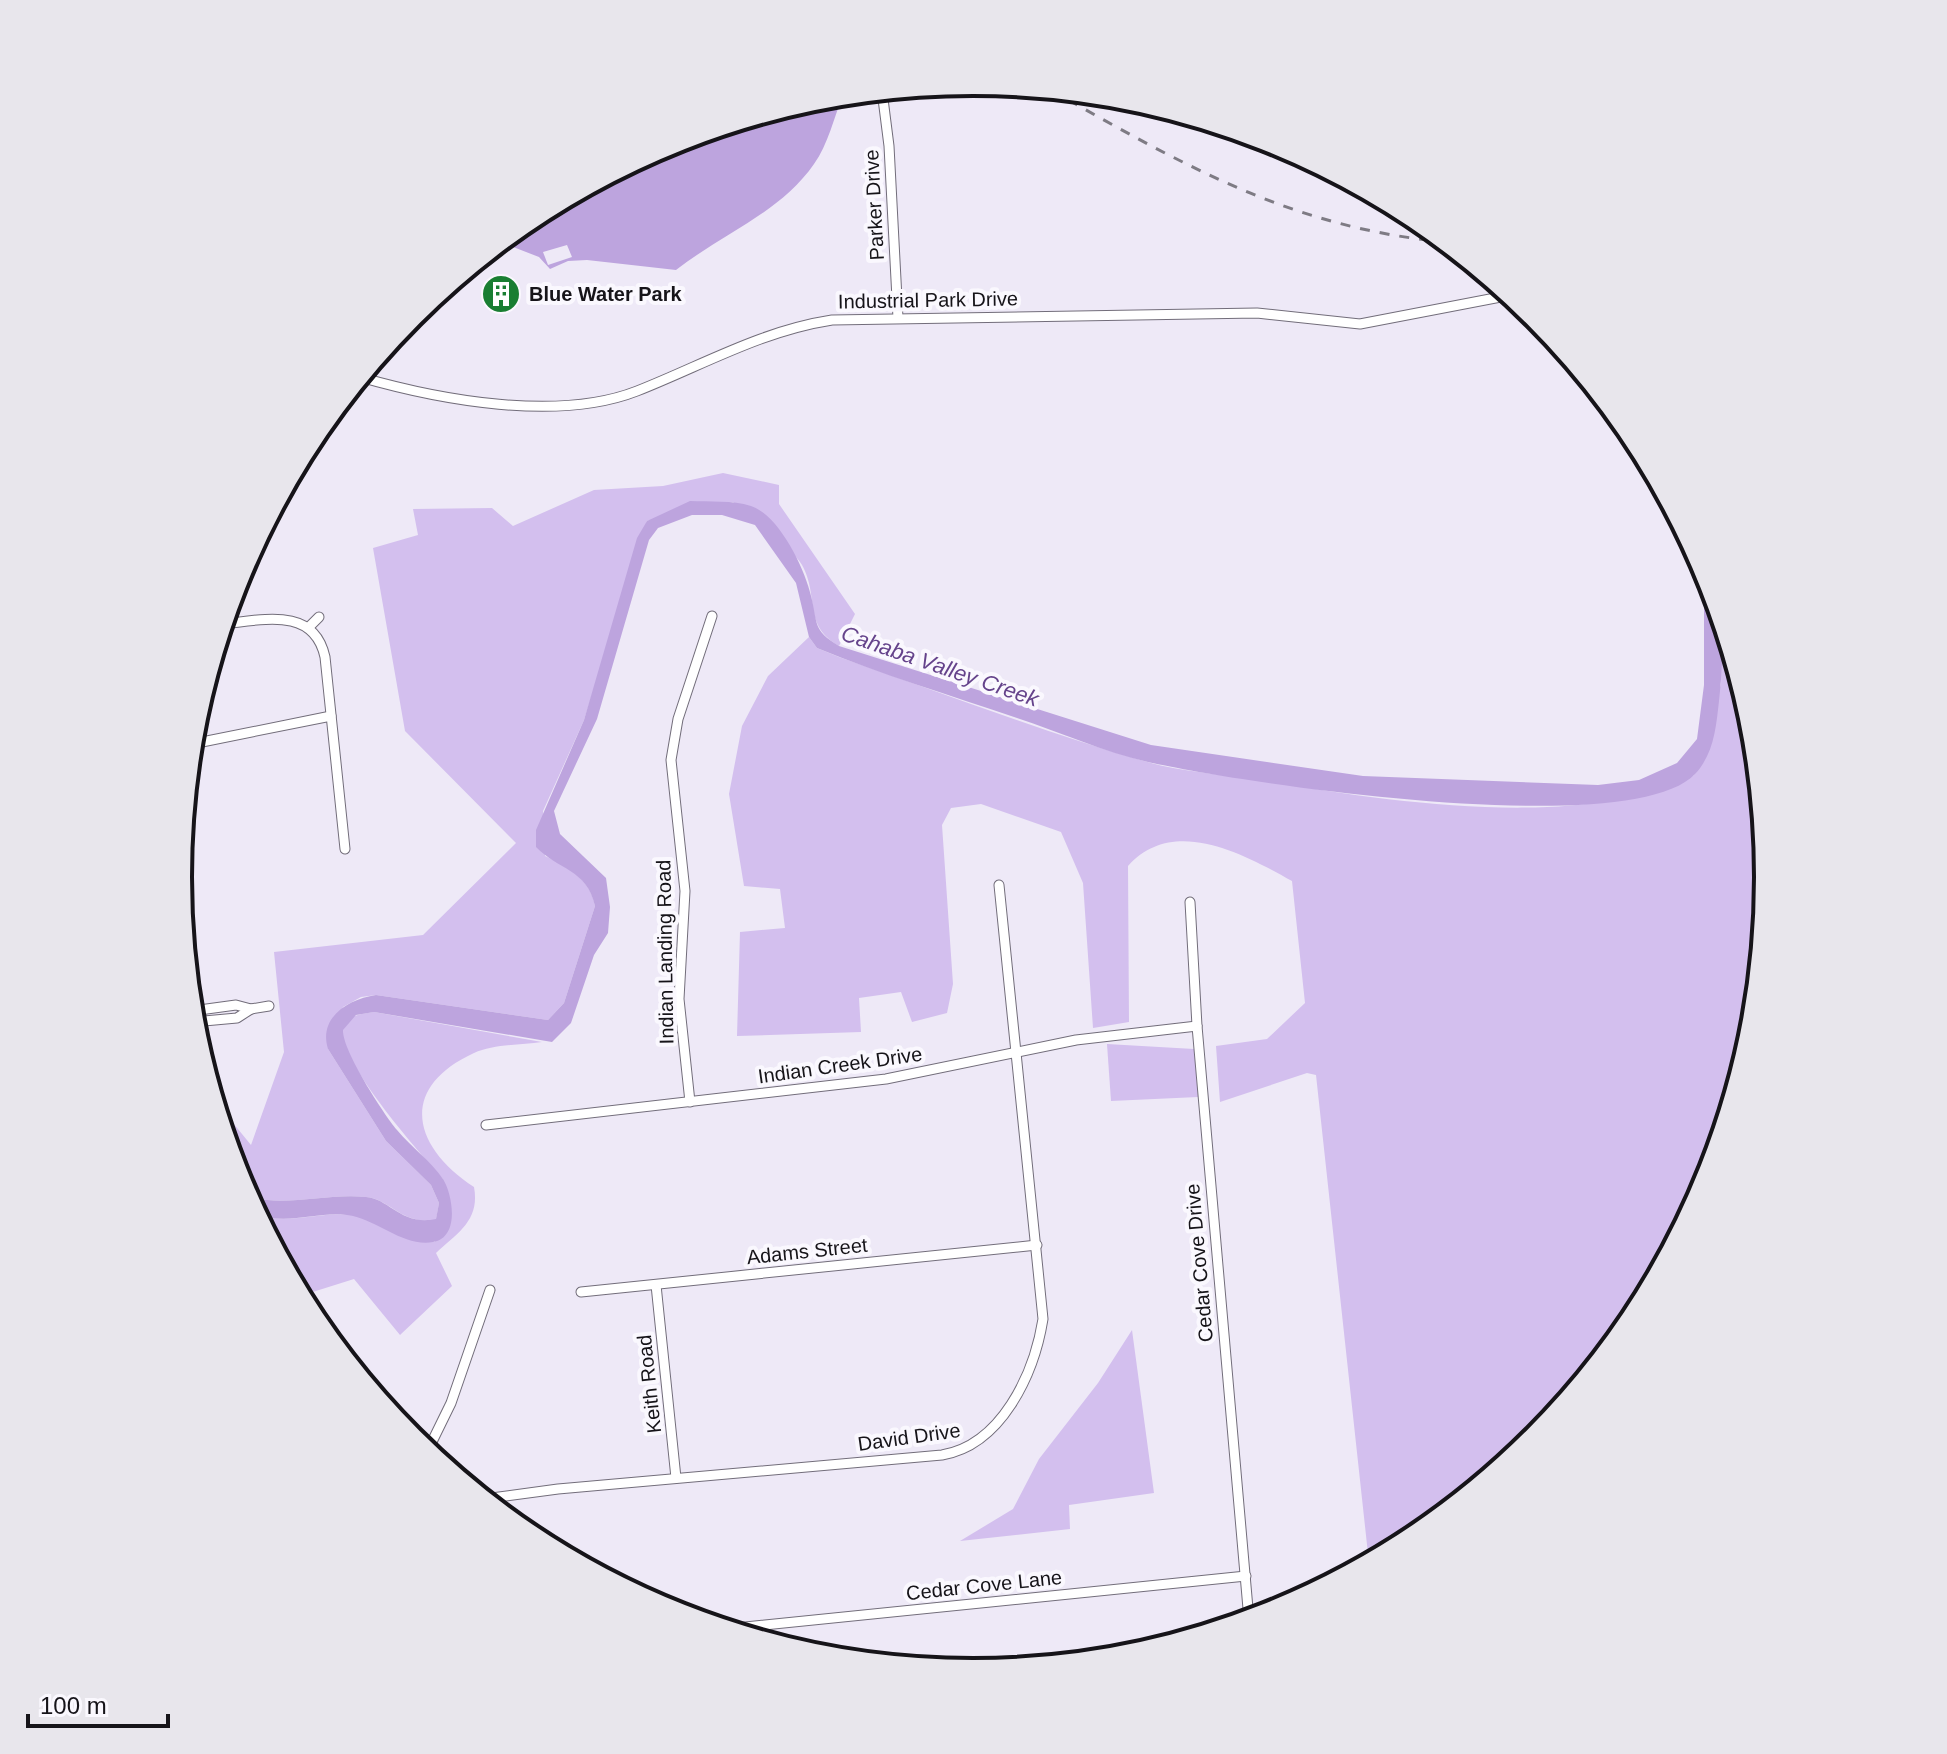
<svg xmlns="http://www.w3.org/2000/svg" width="1947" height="1754" viewBox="0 0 1947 1754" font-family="Helvetica,sans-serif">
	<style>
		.green { fill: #d3bfee }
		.water { fill: #bda4de }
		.pier { fill: #eee9f7 }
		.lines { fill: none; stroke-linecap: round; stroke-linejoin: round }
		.minor-casing { stroke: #726d7a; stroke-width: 11 }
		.minor { stroke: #fff; stroke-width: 9 }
		.rail { stroke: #7e7b84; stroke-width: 3; stroke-dasharray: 10 10; stroke-linecap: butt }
		.labels { text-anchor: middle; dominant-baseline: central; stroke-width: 8; stroke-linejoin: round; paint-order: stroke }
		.street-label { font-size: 20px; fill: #161419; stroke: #faf8fe }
		.poi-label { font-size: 20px; font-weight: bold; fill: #161419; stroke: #faf8fe; text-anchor: start }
		.water-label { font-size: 22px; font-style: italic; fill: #65438b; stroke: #faf8fe }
		.rim { fill: none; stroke: #161419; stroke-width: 4 }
	</style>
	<rect width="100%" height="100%" fill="#eee9f7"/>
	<g class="green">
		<path d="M723,473L779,485V504L855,614L839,646C802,624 820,598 802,565C793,549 749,517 733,502L647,521L584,720L543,811L545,856C568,867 590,879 595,906L564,1003L548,1020L376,995L361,997L343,1007L328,1049L386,1141L431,1185L439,1203L436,1220C401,1225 390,1199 366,1197C326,1193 288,1207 248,1197L239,1181L215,1101L251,1145L284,1052L274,952L423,935L516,843L405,731L373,548L418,535L413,509L492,508L513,526L594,490L663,486Z"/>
		<path d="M1722,619L1753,722L1768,877L1753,1033L1708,1182L1634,1319L1535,1439L1415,1538L1369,1563L1316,1075L1307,1073L1220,1102L1216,1046L1267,1039L1305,1003L1292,881C1244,854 1173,815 1128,866L1129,1022L1093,1028L1083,883L1061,832L981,804L951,808L942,825L953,984L947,1013L912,1022L901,992L859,998L861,1032L737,1036L740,932L785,928L780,889L744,886L729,794L742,726L768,676L809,637L817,648L839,657C940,692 1041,731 1144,761C1180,772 1221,774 1258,780C1384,800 1577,833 1694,775L1721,684Z"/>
		<path d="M374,1012L542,1042C521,1045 493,1044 474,1053C398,1088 412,1146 474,1187C480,1220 459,1232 436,1253L452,1286L400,1335L354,1279L300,1296L257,1214C287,1226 320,1211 351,1215C380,1219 404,1240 435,1242L443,1179C422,1156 336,1059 343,1029C347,1015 361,1014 374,1012Z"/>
		<polygon points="1107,1044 1194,1049 1198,1097 1111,1101"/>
		<polygon points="1132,1330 1154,1493 1069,1505 1070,1529 960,1541 1013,1509 1039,1459 1098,1383"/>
	</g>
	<g class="water">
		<path d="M843,95C834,117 828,145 814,164C780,213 722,234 676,270L587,260L568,261L550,269L539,257L500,242L532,216L670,142L819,97Z"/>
		<path d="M423,305C415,325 411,343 387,344Z"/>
		<path d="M690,501C710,502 732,500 751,506C779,515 805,569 811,596C818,623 812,630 839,646L1151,745L1363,776L1598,785L1639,780L1677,763L1697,739L1704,685V565C1726,607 1724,656 1719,701C1716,727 1714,754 1695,774C1631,842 1241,783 1148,762C1104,752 1060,732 1017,718C950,695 882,675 817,648L809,637L796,583L755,525L722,515H692L658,528L649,540L597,719L554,811L560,834L606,878L610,907L608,933L594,955L571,1023L552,1042L374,1012L356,1015L343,1030C342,1050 383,1113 397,1130C411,1147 431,1161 443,1179C453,1195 460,1238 433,1242C405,1247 379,1222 353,1216C322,1209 287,1227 257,1214L248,1197C288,1207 326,1193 366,1197C390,1199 401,1226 436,1219L439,1203L431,1185L386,1141L328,1049C318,1017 349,999 376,995L548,1020L564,1003L595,906C587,869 558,870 536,847V830L584,720L637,538L647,521Z"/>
	</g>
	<polygon class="pier" points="567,245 572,257 548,265 543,252"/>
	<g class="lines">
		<defs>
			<g id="minor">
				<polyline points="882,91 889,146 898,318"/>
				<path d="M360,377C440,400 558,422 637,391C703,365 761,331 832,320L1257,313L1360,324L1511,295"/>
				<path d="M223,624C262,620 314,606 325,657L345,849"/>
				<polyline points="309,627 319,617"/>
				<polyline points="192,744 331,716"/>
				<polyline points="1190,902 1197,1026 1249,1620"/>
				<polyline points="192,1011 236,1005 251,1009 269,1006"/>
				<polyline points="193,1022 237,1018 251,1009"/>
				<polyline points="690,1102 679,999 685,891 671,760 678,719 712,616"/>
				<polyline points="486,1125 886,1079 1076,1040 1197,1026"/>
				<polyline points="656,1285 676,1478"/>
				<polyline points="581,1292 1037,1245"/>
				<polyline points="427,1452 451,1403 490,1290"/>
				<path d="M484,1499L558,1489L942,1455C1001,1445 1034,1375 1043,1319L999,885"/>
				<polyline points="726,1629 1246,1576"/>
			</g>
		</defs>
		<use href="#minor" class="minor-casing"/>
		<use href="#minor" class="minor"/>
		<path class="rail" d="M1051,90C1181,164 1294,229 1447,242"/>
	</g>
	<defs>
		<symbol id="building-disc" viewBox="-11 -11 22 22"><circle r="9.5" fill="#197e32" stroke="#faf8fe"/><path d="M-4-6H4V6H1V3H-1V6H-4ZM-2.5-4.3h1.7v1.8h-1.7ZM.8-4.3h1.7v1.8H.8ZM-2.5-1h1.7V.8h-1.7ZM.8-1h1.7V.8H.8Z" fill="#fff"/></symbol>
	</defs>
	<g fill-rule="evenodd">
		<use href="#building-disc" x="479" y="272" width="44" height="44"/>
	</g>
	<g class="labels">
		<g class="street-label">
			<text transform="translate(874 205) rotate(-93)">Parker Drive</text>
			<text transform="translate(928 300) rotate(-1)">Industrial Park Drive</text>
			<text transform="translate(665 952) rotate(-91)">Indian Landing Road</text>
			<text transform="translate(840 1065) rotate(-8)">Indian Creek Drive</text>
			<text transform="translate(807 1251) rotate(-6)">Adams Street</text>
			<text transform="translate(1199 1263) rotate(-95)">Cedar Cove Drive</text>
			<text transform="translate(649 1384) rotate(-96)">Keith Road</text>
			<text transform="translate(909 1437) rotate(-8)">David Drive</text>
			<text transform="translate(984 1585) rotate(-6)">Cedar Cove Lane</text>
		</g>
		<g class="poi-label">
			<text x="529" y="294">Blue Water Park</text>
		</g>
		<g class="water-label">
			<text transform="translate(940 666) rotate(19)">Cahaba Valley Creek</text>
		</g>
	</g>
	<path d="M0 0H1947V1754H0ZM192 877a781 781 0 1 1 1562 0a781 781 0 1 1-1562 0Z" fill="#e8e6ec" fill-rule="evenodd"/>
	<path class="rim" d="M192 877a781 781 0 1 1 1562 0a781 781 0 1 1-1562 0Z"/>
	<path d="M28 1714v12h140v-12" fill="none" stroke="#161419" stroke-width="4"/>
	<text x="40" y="1714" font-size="24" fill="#161419" stroke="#faf8fe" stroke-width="6" paint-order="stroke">100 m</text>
</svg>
